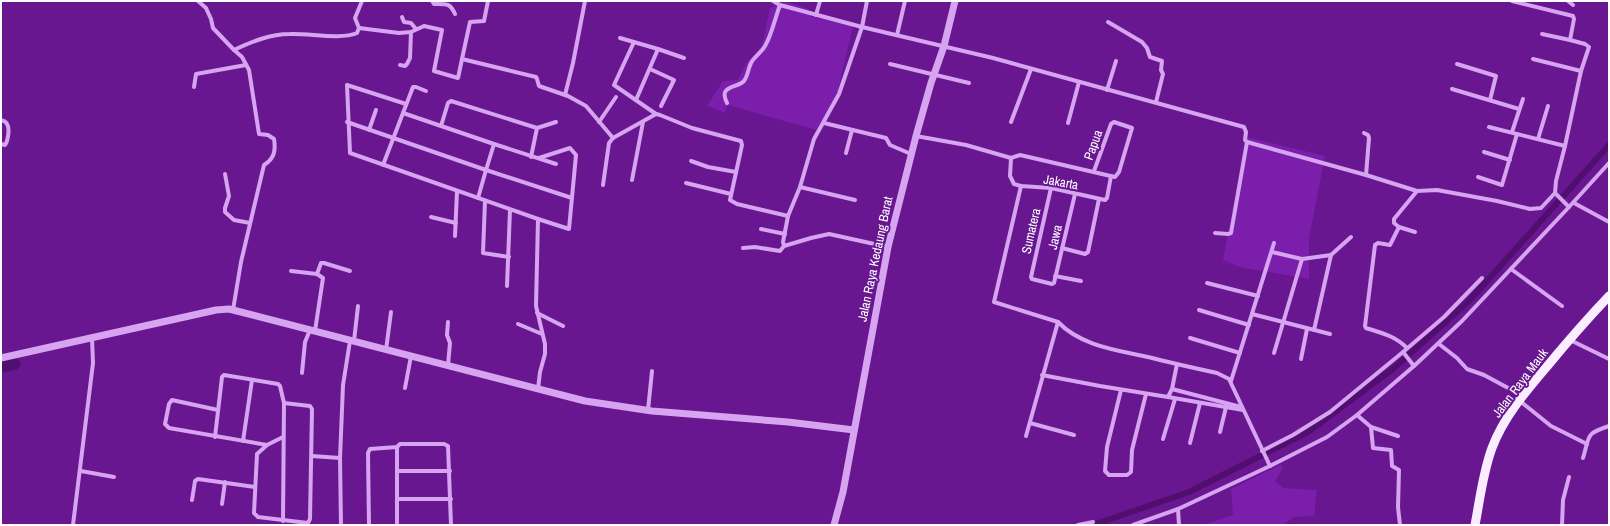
<svg xmlns="http://www.w3.org/2000/svg" width="1610" height="526" viewBox="0 0 1610 526" font-family="'Archivo Narrow',sans-serif">
	<style>
		.green { fill: #7b1eab }
		.lines { fill: none; stroke-linecap: round; stroke-linejoin: round }
		.canal { stroke: #500e6e; stroke-width: 6 }
		.river { stroke: #500e6e; stroke-width: 11 }
		.minor { stroke: #d6a4f0; stroke-width: 4 }
		.tertiary { stroke: #d6a4f0; stroke-width: 7 }
		.primary { stroke: #faedff; stroke-width: 9 }
		.labels { text-anchor: middle; dominant-baseline: central; stroke-width: 4; stroke-linejoin: round; paint-order: stroke }
		.street-label { font-size: 13px; fill: #fff; stroke: #691691 }
	</style>
	<rect width="100%" height="100%" fill="#691691"/>
	<g class="green">
		<polygon points="786,2 808,9 810,16 853,25 837,96 816,130 728,105 725,113 707,106 723,81 738,80 747,62 762,46 770,8"/>
		<polygon points="1246,137 1325,156 1309,238 1309,279 1239,267 1223,260"/>
		<polygon points="1282,464 1282,469 1275,482 1284,488 1317,490 1314,516 1294,517 1283,525 1210,525 1209,523 1233,515 1231,489"/>
	</g>
	<g class="lines">
		<polyline class="canal" points="1093,525 1189,492 1308,432 1394,368 1469,301 1609,145"/>
		<polyline class="river" points="1,367 15,364"/>
		<g class="minor">
			<path d="M198,1L206,8L211,19L213,28L234,50L242,57L249,70L259,134L268,135L274,139C276,151 274,159 264,165L241,262L233,310"/>
			<path d="M432,1L434,4C447,4 450,3 455,14"/>
			<polyline points="488,1 484,21 470,22 462,59 536,77 537,79 539,86 568,96 586,106 613,138"/>
			<polyline points="773,1 780,5 862,27 993,58 1244,127 1246,132 1245,140 1247,142 1366,175 1417,191 1394,219 1394,223 1399,227 1415,232"/>
			<polyline points="1512,1 1573,16 1574,19 1570,40 1585,44 1589,47 1581,71 1565,146 1556,181 1555,193 1569,207"/>
			<polyline points="1568,1 1573,5"/>
			<polyline points="816,15 820,1"/>
			<polyline points="402,17 404,22 411,23 416,29"/>
			<polyline points="1108,22 1142,42 1147,48 1150,57 1162,61 1161,70 1163,74 1156,102"/>
			<polyline points="359,28 355,18 362,1"/>
			<polyline points="1542,34 1570,40"/>
			<polyline points="897,35 905,1"/>
			<polyline points="620,38 658,49 684,58"/>
			<polyline points="634,42 614,85 656,114"/>
			<path d="M234,50C251,42 270,34 290,34C309,33 340,40 357,33L359,28L399,33L411,32L424,26L442,30L434,71L458,78L462,59"/>
			<polyline points="1533,59 1581,71"/>
			<polyline points="890,64 969,83"/>
			<polyline points="1457,64 1496,76 1490,100"/>
			<polyline points="400,65 405,66 407,64 410,58 411,32"/>
			<polyline points="650,69 674,80 661,106"/>
			<polyline points="194,87 196,74 246,65"/>
			<polyline points="1452,89 1519,109"/>
			<polyline points="1107,90 1116,61"/>
			<polyline points="565,95 573,63 585,1"/>
			<polyline points="636,100 658,49"/>
			<path d="M727,103C718,85 736,89 744,81C748,76 748,69 751,63C754,57 761,53 765,46C772,34 775,18 780,5"/>
			<polyline points="406,104 347,85 350,153 538,219 536,306 545,344 545,354 540,372 538,389"/>
			<polyline points="403,113 413,87 416,87 426,91"/>
			<path d="M1,120C3,121 6,121 7,124C10,128 8,141 5,145L1,144"/>
			<polyline points="347,122 486,170 494,144 403,113 383,165"/>
			<polyline points="599,122 616,97"/>
			<polyline points="1011,122 1031,69"/>
			<polyline points="824,123 886,138 890,145 911,154"/>
			<polyline points="1068,123 1079,82"/>
			<polyline points="441,126 448,103 451,101 537,128 556,122"/>
			<polyline points="1489,127 1565,146"/>
			<polyline points="369,130 376,110"/>
			<polyline points="1512,132 1523,99"/>
			<polyline points="1364,133 1368,135 1369,138 1366,175"/>
			<polyline points="916,136 966,145 1011,158 1020,155 1115,177 1119,172 1132,128 1114,122 1111,124 1094,171"/>
			<polyline points="1538,139 1548,106"/>
			<polyline points="494,144 556,164"/>
			<polyline points="1484,152 1510,160"/>
			<polyline points="846,153 852,130"/>
			<polyline points="531,157 537,128"/>
			<polyline points="1011,158 1010,176 1014,184 1021,186 1051,188 1105,200 1107,198 1111,176"/>
			<polyline points="691,161 708,167 736,172"/>
			<polyline points="225,174 229,196 225,208 225,212 234,220 250,223"/>
			<polyline points="1478,177 1502,185 1517,134"/>
			<polyline points="632,180 643,122"/>
			<polyline points="686,183 731,194"/>
			<polyline points="603,185 609,143 613,138 656,114 660,115 692,128 741,141 742,145 730,200 737,204 788,216"/>
			<path d="M1021,186L994,302L1058,322C1081,346 1117,350 1148,357C1171,363 1194,368 1217,373L1229,379L1270,466"/>
			<polyline points="800,187 855,200"/>
			<polyline points="1051,188 1031,277 1032,279 1052,284 1054,283 1075,194"/>
			<polyline points="1417,191 1437,190 1497,201 1530,209 1541,208 1555,193"/>
			<polyline points="478,198 486,170 572,198"/>
			<polyline points="485,201 483,253 509,257"/>
			<polyline points="1574,203 1609,222"/>
			<polyline points="431,217 456,223"/>
			<polyline points="538,219 569,229 576,155 570,148 539,158"/>
			<path d="M1399,227L1390,245L1378,243L1375,245L1365,326L1366,328C1382,333 1395,336 1407,348"/>
			<polyline points="761,229 785,234"/>
			<polyline points="1215,233 1228,234 1231,233 1247,142"/>
			<polyline points="455,236 457,191"/>
			<polyline points="784,246 783,242 788,216 800,187 814,139 839,94 862,27 867,1"/>
			<polyline points="743,248 755,247 780,251 784,246 811,238 829,234 888,247"/>
			<polyline points="1062,248 1085,254 1088,252 1099,199"/>
			<polyline points="1272,252 1302,259 1331,255 1351,237"/>
			<polyline points="1511,269 1562,306"/>
			<polyline points="291,271 317,274"/>
			<polyline points="1055,276 1081,281"/>
			<polyline points="1207,283 1258,296"/>
			<polyline points="507,286 510,210"/>
			<polyline points="1199,310 1249,325"/>
			<polyline points="537,313 563,326"/>
			<polyline points="1252,314 1330,334"/>
			<polyline points="448,322 447,335 450,343 448,365"/>
			<polyline points="518,324 542,334"/>
			<polyline points="1314,330 1331,255"/>
			<polyline points="315,331 323,278 317,274 321,263 324,263 350,271"/>
			<polyline points="1190,338 1240,353"/>
			<polyline points="1570,340 1609,359"/>
			<polyline points="354,341 358,306"/>
			<polyline points="1439,344 1457,358 1467,369 1484,375 1523,396"/>
			<polyline points="386,350 391,312"/>
			<polyline points="1403,352 1414,366"/>
			<polyline points="1274,353 1302,259"/>
			<polyline points="1301,359 1307,329"/>
			<polyline points="302,373 305,342 310,330"/>
			<polyline points="1042,375 1100,386 1168,397 1172,389 1241,407"/>
			<polyline points="1231,381 1274,243"/>
			<polyline points="405,388 411,356"/>
			<polyline points="1172,389 1177,364"/>
			<polyline points="1121,390 1107,447 1105,471 1109,475 1127,475 1131,472 1132,450 1146,394"/>
			<polyline points="1168,397 1243,410"/>
			<polyline points="1520,401 1551,426 1587,444"/>
			<polyline points="218,410 172,400 169,404 165,424 169,428 267,445"/>
			<polyline points="648,410 652,371"/>
			<polyline points="1357,415 1371,427 1398,436"/>
			<polyline points="1030,423 1074,435"/>
			<polyline points="1371,427 1373,448 1391,450 1392,466 1399,470 1398,507 1400,525"/>
			<polyline points="1220,432 1226,407"/>
			<polyline points="1026,436 1058,322"/>
			<polyline points="215,437 222,377 224,375 278,384 280,386 284,403 310,406 312,409 310,519 308,523 258,517 254,513 257,454 267,445 283,437"/>
			<polyline points="1163,439 1175,399"/>
			<polyline points="243,441 252,380"/>
			<polyline points="1190,443 1200,403"/>
			<polyline points="397,447 397,525"/>
			<polyline points="1262,451 1293,435 1330,412 1403,352 1444,317 1482,278"/>
			<polyline points="312,456 340,458"/>
			<path d="M1583,458C1590,435 1585,434 1609,426"/>
			<polyline points="81,471 114,477"/>
			<polyline points="397,471 450,471"/>
			<polyline points="397,499 451,499"/>
			<polyline points="192,500 195,481 198,479 255,487"/>
			<polyline points="222,504 225,482"/>
			<polyline points="1178,509 1179,525"/>
			<polyline points="283,521 284,403"/>
			<polyline points="73,525 93,363 92,338"/>
			<polyline points="341,525 340,458 343,385 350,341"/>
			<polyline points="369,525 368,453 370,449 397,447 400,444 444,444 448,446 451,525"/>
			<polyline points="1078,525 1093,522"/>
			<polyline points="1133,525 1178,509 1270,466 1327,437 1357,415 1414,366 1462,321 1569,207 1609,163"/>
			<polyline points="1562,525 1563,500 1569,477"/>
		</g>
		<g class="tertiary">
			<polyline points="1,358 216,310 229,309 585,401 652,411 788,422 854,430"/>
			<polyline points="834,525 843,492 888,247 916,136 931,83 944,46 955,1"/>
		</g>
		<path class="primary" d="M1475,525C1480,499 1483,472 1492,448C1504,416 1527,390 1549,364C1568,341 1588,318 1609,296"/>
	</g>
	<g class="labels">
		<g class="street-label">
			<text transform="translate(1093 145) rotate(-70)">Papua</text>
			<text transform="translate(1061 182) rotate(10)">Jakarta</text>
			<text transform="translate(1031 231) rotate(-77)">Sumatera</text>
			<text transform="translate(1055 237) rotate(-77)">Jawa</text>
			<text transform="translate(875 259) rotate(-78)">Jalan Raya Kedaung Barat</text>
			<text transform="translate(1520 383) rotate(-53)">Jalan Raya Mauk</text>
		</g>
	</g>
	<rect width="1610" height="526" fill="none" stroke="#ffffff" stroke-width="4"/>
</svg>
